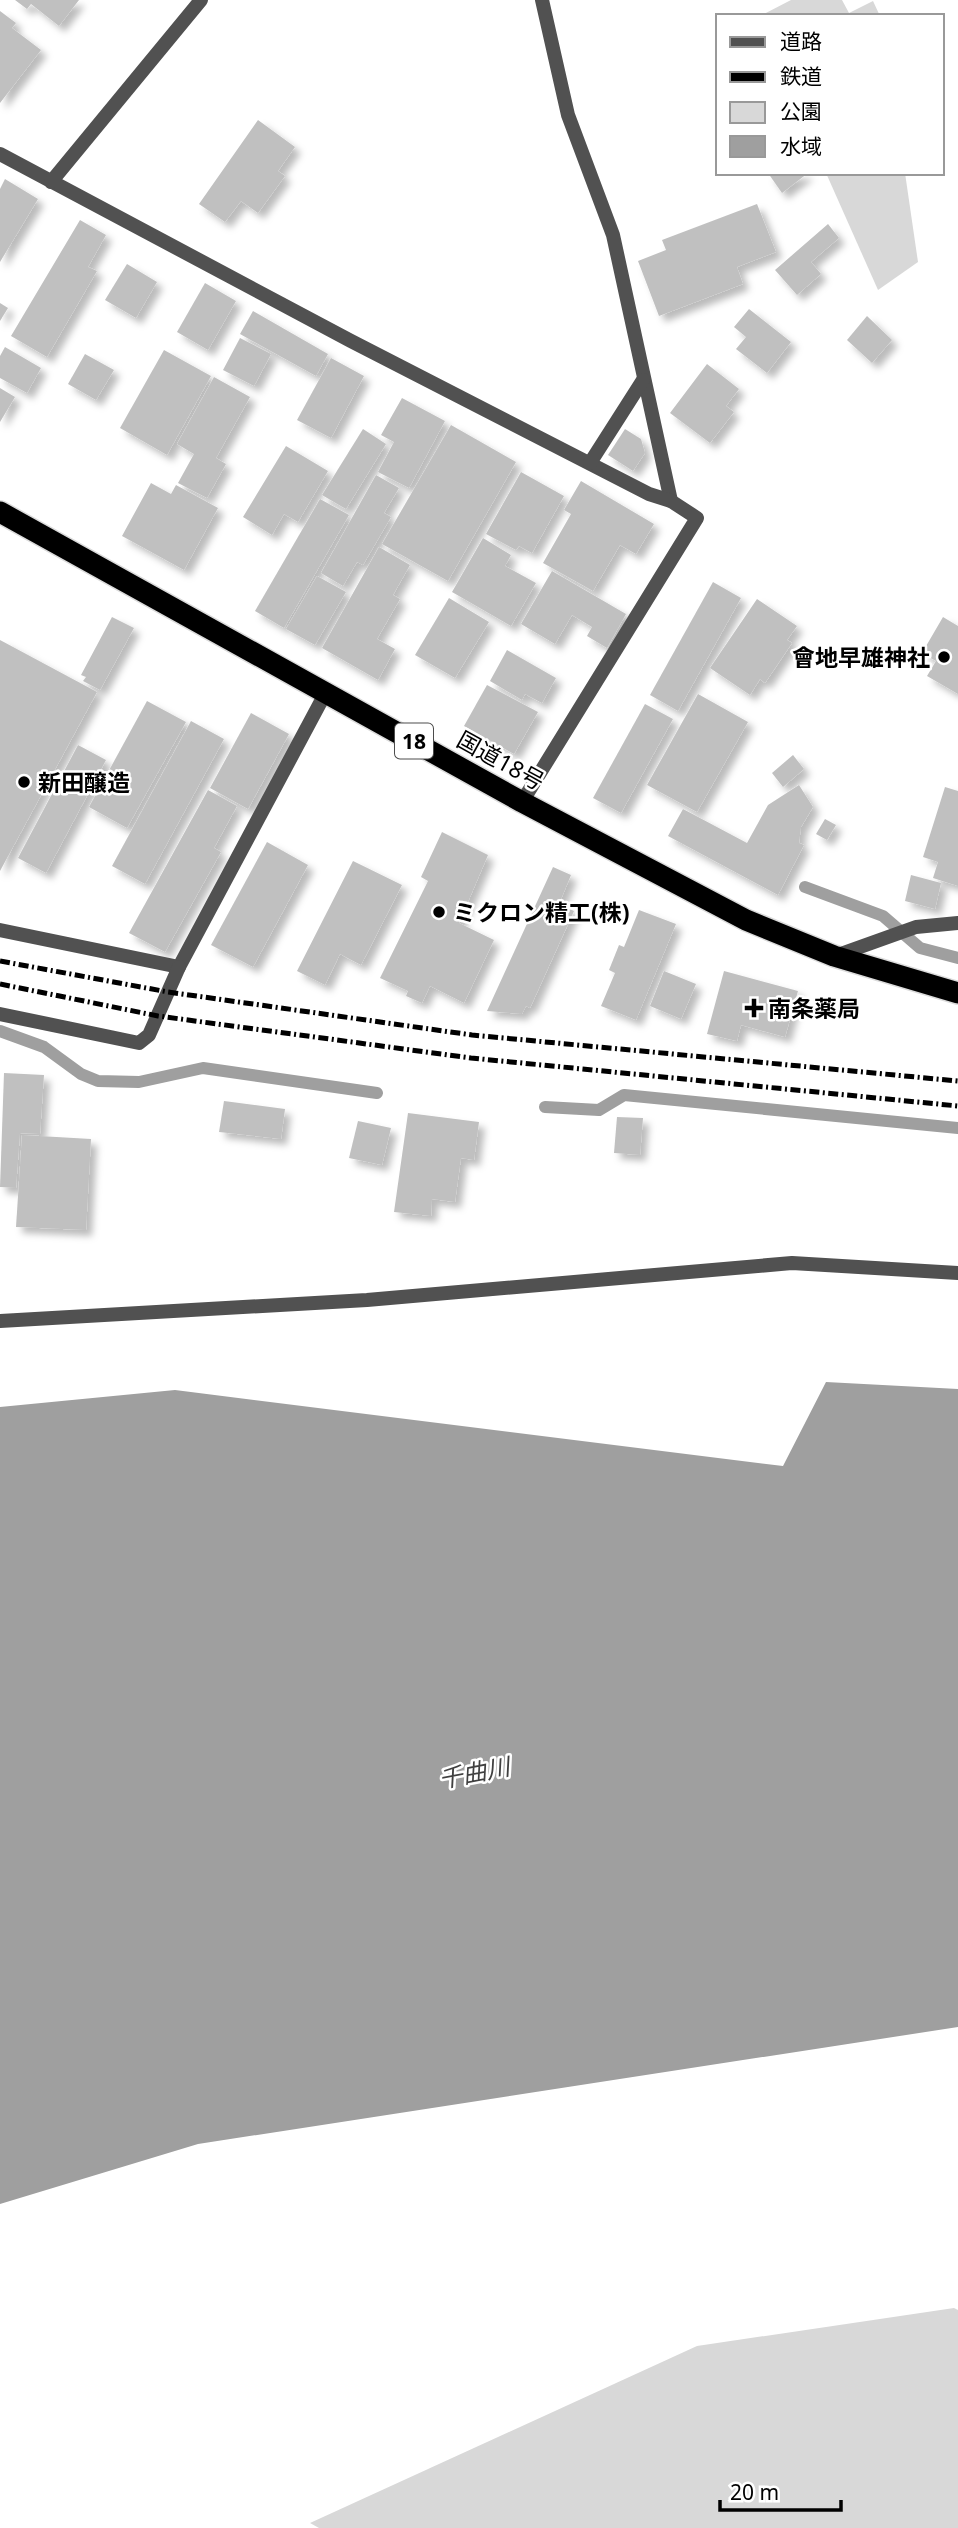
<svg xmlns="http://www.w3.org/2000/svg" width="958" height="2528" viewBox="0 0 958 2528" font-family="'Noto Sans','Noto Sans JP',sans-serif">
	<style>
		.green { fill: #d8d8d8 }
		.water { fill: #9f9f9f }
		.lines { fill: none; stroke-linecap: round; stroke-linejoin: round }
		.stream { stroke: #9f9f9f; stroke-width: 12 }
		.building { fill: #c0c0c0; filter: url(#shadow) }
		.highway-casing { stroke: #dbdbdb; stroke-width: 24 }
		.street { stroke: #515151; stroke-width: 14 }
		.highway { stroke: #000; stroke-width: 21 }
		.rail { stroke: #000; stroke-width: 5; stroke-dasharray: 10 3.5 2 3.5; stroke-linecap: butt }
		.poi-dot { fill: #000; stroke: #fff; stroke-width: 2.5 }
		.labels { text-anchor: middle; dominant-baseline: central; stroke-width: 5; stroke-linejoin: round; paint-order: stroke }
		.shield { fill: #fff; stroke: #4c4c4c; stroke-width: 2 }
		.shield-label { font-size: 21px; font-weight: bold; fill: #000 }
		.poi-label { font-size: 23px; font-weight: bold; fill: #000; stroke: #fff; text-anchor: start }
		.street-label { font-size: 23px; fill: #000; stroke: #fff }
		.water-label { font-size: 24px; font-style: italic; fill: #404040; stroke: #fff }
	</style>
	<defs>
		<filter id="shadow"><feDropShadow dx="6" dy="6" stdDeviation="3.5" flood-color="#0004"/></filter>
	</defs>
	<rect width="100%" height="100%" fill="#fff"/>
	<g class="green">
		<polygon points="791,0 842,0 849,13 873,1 880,16 760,16"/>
		<polygon points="826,173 905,173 918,262 878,290"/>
		<polygon points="954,2308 958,2310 958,2528 319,2528 310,2523 697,2346"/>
	</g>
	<polygon class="water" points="826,1382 958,1389 958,2027 198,2144 0,2204 0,1407 175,1390 783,1466"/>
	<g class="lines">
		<g class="stream">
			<polyline points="805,887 883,916 920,948 958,958"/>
			<polyline points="0,1031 44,1047 81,1074 98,1081 139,1082 203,1068 377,1093"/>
			<polyline points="545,1107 599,1110 624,1095 958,1128"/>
		</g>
	</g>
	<g class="building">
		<polygon points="15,0 79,0 59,26 31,4 27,9"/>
		<polygon points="0,11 16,23 12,28 41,50 0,103"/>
		<polygon points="258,120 295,147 278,171 285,176 258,213 241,201 225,222 199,204"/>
		<polygon points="768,173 808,173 782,193"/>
		<polygon points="5,179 38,199 0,262 0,189"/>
		<polygon points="757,204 776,252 737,267 743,284 659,316 638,261 666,250 662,240"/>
		<polygon points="80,220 106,235 88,267 97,271 47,357 11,336"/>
		<polygon points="828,224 839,238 811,262 821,274 797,295 775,270"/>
		<polygon points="127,264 157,282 136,318 105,300"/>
		<polygon points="205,283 236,301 208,350 177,332"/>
		<polygon points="0,303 8,308 0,321"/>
		<polygon points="749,309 791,342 767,373 736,349 746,337 734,327"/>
		<polygon points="253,311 328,354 316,376 240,334"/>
		<polygon points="867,316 892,340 872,363 847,340"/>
		<polygon points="240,338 271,354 254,386 223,370"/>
		<polygon points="5,347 41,368 27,393 0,378 0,356"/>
		<polygon points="164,350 211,376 167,455 120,428"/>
		<polygon points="85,354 114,370 96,400 68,384"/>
		<polygon points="331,358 364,376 331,438 297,420"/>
		<polygon points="707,364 739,389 726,406 734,412 710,443 670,413"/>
		<polygon points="214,377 250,397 216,458 226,464 207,498 178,483 194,454 177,444"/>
		<polygon points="0,388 15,397 0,422"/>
		<polygon points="402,398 445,421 409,488 378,472 394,442 381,435"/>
		<polygon points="451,425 516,462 448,581 382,544"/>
		<polygon points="363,429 386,444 346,509 322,495"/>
		<polygon points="625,429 641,439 645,453 633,471 608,455"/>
		<polygon points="286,446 328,471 298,522 284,514 272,535 243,517"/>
		<polygon points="521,472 564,496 532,553 519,546 516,550 486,534"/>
		<polygon points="376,475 399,488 384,513 391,517 363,565 357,562 343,586 321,573"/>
		<polygon points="581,481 654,524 636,554 620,545 593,591 543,563 571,514 564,510"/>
		<polygon points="151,483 171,494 176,485 218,508 184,570 122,536"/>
		<polygon points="320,499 349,515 284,628 255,611"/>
		<polygon points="483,538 511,555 505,566 536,583 511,626 452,592"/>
		<polygon points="379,547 410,565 393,595 400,599 377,639 395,649 378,680 322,648"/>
		<polygon points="552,571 626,614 607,648 587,636 592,627 572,615 555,644 521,624"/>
		<polygon points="317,576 346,592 315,645 286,629"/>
		<polygon points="713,582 741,598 678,711 650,695"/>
		<polygon points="449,598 489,622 455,678 415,655"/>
		<polygon points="757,599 797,626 787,640 792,643 765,683 760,679 750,695 710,668"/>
		<polygon points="112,617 134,628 100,690 83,681 86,677 81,675"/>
		<polygon points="943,617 958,626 958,694 927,676 936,661 922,653"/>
		<polygon points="0,640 97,692 0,871"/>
		<polygon points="507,650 556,678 542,703 525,694 522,700 490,681"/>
		<polygon points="487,685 538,712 514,754 464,726"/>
		<polygon points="698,694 748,722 697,812 647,785"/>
		<polygon points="147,701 186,722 127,828 89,807"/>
		<polygon points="645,704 673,719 621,813 593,798"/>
		<polygon points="251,713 289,734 248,809 210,788"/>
		<polygon points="191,721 224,739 145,884 112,866"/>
		<polygon points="78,745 106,760 46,873 18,858"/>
		<polygon points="793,755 804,769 783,787 772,773"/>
		<polygon points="799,785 813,807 801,827 799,843 804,845 778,895 668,836 683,809 747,843 768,805"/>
		<polygon points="945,787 958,791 958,886 933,878 938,862 923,857"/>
		<polygon points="208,790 237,806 214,848 221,852 165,952 129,933"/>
		<polygon points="825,819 836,825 827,840 816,834"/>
		<polygon points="442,832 488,855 459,923 494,940 464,1003 430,986 422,1003 406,996 408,991 380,978 428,881 421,877"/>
		<polygon points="267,842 308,865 253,967 211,945"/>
		<polygon points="353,861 402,885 361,965 340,954 325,985 297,971"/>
		<polygon points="553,867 571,875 559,904 574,911 530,1008 526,1006 522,1014 487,1011"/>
		<polygon points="911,875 941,883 935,909 905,901"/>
		<polygon points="639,910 676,924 636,1020 601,1006 615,973 609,970 619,945 624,947"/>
		<polygon points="664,971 696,984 681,1019 650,1006"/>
		<polygon points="724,971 798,991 785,1037 741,1025 737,1041 707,1034"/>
		<polygon points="4,1073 44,1075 40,1134 20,1133 16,1188 0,1187"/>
		<polygon points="224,1101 285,1109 281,1139 219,1132"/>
		<polygon points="408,1113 479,1122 474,1160 461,1158 455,1202 432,1199 431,1216 394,1212"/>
		<polygon points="617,1117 643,1118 640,1155 614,1153"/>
		<polygon points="358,1121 391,1128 382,1165 349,1158"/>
		<polygon points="22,1135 91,1139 86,1230 16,1227"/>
	</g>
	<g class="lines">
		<defs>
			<polyline id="highway" points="0,512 522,802 746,920 834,956 958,993"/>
		</defs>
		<use href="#highway" class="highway-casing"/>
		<g class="street">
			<polyline points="542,0 568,115 613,235 671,501"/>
			<polyline points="0,154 351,341 649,494 671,501 697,518 522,802"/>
			<polyline points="51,182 201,0"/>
			<polyline points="590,463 643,380"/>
			<polyline points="0,930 179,967 326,692"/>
			<polyline points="835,956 916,927 958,923"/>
			<polyline points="0,1014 139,1043 149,1035 179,967"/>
			<polyline points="0,1321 367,1300 792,1263 958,1273"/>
		</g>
		<use href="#highway" class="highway"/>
		<g class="rail">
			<polyline points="0,961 168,992 472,1035 958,1081"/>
			<polyline points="0,984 158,1016 471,1058 958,1106"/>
		</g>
	</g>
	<g class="poi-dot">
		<circle cx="944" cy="657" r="7"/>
		<circle cx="24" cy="782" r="7"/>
		<circle cx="439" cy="912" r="7"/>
		<path d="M750.5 997.5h7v7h7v7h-7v7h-7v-7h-7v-7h7z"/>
	</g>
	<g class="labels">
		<rect class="shield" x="395" y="723.5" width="38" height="35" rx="5"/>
		<g class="shield-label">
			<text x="414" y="741">18</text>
		</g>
		<g class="poi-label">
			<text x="930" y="657" text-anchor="end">會地早雄神社</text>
			<text x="38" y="782">新田醸造</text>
			<text x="453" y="912">ミクロン精工(株)</text>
			<text x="768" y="1008">南条薬局</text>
		</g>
		<g class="street-label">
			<text transform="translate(501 760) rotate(29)">国道18号</text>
		</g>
		<g class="water-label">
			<text transform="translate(474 1772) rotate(-11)">千曲川</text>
		</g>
	</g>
	<rect x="716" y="14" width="228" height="161" fill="#ffffff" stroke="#999999" stroke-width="2"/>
	<rect x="730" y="37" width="35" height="10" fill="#515151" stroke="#999999" stroke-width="2"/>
	<text x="780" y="49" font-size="21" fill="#000000">道路</text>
	<rect x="730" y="72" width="35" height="10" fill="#000000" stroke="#999999" stroke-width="2"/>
	<text x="780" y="84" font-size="21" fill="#000000">鉄道</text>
	<rect x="730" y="102" width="35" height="21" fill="#d8d8d8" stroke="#999999" stroke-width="2"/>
	<text x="780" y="119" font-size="21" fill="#000000">公園</text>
	<rect x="730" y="136" width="35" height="21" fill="#9f9f9f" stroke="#999999" stroke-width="2"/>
	<text x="780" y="154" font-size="21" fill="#000000">水域</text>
	<path d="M720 2500v10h121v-10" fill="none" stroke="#000000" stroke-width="3.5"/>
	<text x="730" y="2500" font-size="21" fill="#000000" stroke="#ffffff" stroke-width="5" paint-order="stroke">20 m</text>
</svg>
